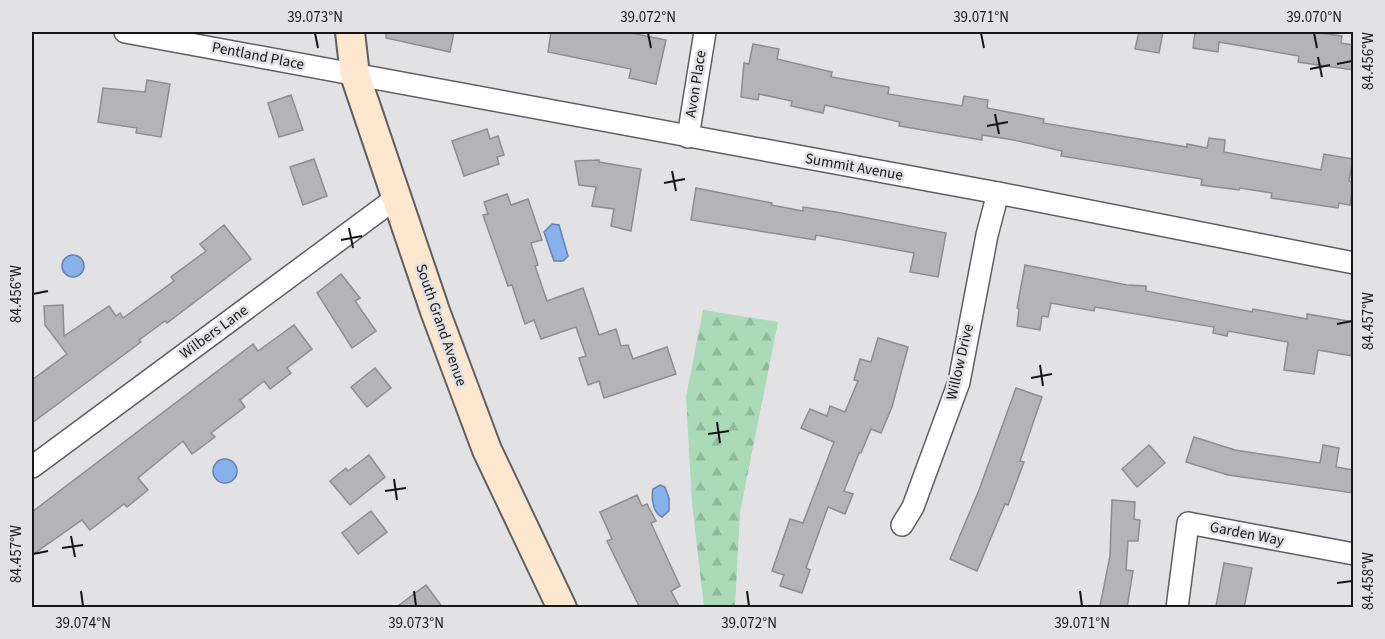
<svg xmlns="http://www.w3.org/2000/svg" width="1385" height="639" viewBox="0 0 1385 639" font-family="'Source Sans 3',sans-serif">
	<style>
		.forest { fill: url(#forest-firs) }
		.water { fill: #86b1ec; stroke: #6482ac; stroke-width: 1.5 }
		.building { fill: #b4b4b6; stroke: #8d8d8f; stroke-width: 1.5 }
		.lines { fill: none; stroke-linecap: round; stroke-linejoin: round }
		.street-casing { stroke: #5f5f61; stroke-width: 24 }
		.secondary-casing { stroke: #5f5f61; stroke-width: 32 }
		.street { stroke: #fff; stroke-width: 21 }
		.secondary { stroke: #fde7ce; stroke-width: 28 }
		.ticks { fill: none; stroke: #151616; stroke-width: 2 }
		.labels { text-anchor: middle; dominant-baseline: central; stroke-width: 5; stroke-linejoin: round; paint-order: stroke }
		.street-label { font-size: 15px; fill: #151616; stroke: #e2e2e4 }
		.neatline { fill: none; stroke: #151616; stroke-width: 2 }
		.ticks-label { font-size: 15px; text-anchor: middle; fill: #151616 }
	</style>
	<defs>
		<pattern id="forest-firs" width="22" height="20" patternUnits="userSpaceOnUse" patternTransform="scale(1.5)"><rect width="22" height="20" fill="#aadab7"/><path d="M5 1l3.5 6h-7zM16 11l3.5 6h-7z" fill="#91ba9d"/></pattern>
	</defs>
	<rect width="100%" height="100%" fill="#e2e2e4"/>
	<polygon class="forest" points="703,310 778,322 740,512 735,607 704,607 692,503 686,397"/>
	<g class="water">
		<polygon points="552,224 559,225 568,256 563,261 554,261 544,232"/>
		<circle cx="73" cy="266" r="11"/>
		<circle cx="225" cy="471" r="12"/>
		<path d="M660,485L665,487L669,498V511L662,517C653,513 651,498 653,489Z"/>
	</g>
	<g class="building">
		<polygon points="386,32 454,32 450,52 386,38"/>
		<polygon points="551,32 626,32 666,40 656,84 629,78 631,69 548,52"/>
		<polygon points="1139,32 1163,32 1159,53 1135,49"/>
		<polygon points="1195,32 1313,32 1342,36 1341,43 1353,45 1353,70 1298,62 1299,56 1219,42 1218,52 1193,48"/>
		<polygon points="753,44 779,49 777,59 832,72 831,77 889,87 888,94 962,106 964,96 988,100 987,108 1044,119 1043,123 1187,147 1187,144 1207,148 1209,138 1225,140 1224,152 1321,170 1324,154 1353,159 1349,181 1353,182 1350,205 1339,203 1338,208 1271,198 1272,193 1240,188 1239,190 1201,185 1202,179 1061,156 1062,151 1014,140 982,135 982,140 899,126 900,122 825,105 823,113 791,106 792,101 759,94 758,100 741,97 744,63 749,64"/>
		<polygon points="147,80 170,84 161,137 136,133 137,128 98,122 103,88 145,92"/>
		<polygon points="291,95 303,130 279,137 268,103"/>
		<polygon points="487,129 490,139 498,136 504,155 497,157 499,164 464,176 452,141"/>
		<polygon points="314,159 327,196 303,205 290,167"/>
		<polygon points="599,160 599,162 641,169 631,231 611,226 614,209 592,206 596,187 579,185 575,161"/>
		<polygon points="696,188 772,203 771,205 803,211 803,207 836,212 946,233 938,277 910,272 914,253 816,235 815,240 691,220"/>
		<polygon points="507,194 511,205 528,199 542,240 531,243 538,265 535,266 547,301 583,288 599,335 616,329 621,346 628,345 633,359 667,347 676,374 604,398 599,381 588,385 579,358 586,356 576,327 541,339 534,320 525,324 512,285 508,286 483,215 488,214 484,202"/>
		<polygon points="224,225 251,259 167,323 165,321 139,340 141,342 32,423 32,380 67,354 45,325 44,306 63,305 64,336 109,306 116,316 120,313 123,318 174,281 171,277 206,251 200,244"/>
		<polygon points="1025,265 1127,285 1146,286 1146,291 1252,312 1253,309 1307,319 1307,314 1353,322 1353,356 1318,350 1314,374 1284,370 1288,342 1228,331 1227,336 1213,333 1214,327 1095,307 1094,311 1051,303 1048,317 1042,316 1040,330 1017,326 1019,309 1017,308"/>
		<polygon points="341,274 360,298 355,301 376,331 352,348 317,293"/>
		<polygon points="294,325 312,349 287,368 291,373 270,389 264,381 240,400 245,407 211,433 215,437 192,454 183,441 138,478 148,490 127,507 124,504 90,530 82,520 32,555 32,512 253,344 258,351"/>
		<polygon points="878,338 908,347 892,407 881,433 871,429 861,453 859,453 844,491 853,494 845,514 828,507 806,568 810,570 802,593 780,586 784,575 772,571 790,519 803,523 834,442 801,428 810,409 827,416 830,406 845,412 858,381 854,380 860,359 871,362"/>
		<polygon points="375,368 391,388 367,407 351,387"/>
		<polygon points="1016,388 1042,397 1020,461 1024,462 1008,505 1005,504 977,571 950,559 979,490"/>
		<polygon points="1194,437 1235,450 1320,463 1323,445 1339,448 1336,467 1353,470 1353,493 1228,475 1186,462"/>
		<polygon points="1149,445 1165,463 1137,487 1122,469"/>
		<polygon points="369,455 385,477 350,505 330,481 346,468 348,471"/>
		<polygon points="637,495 642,506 647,504 656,521 651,523 680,586 671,591 680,608 640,608 607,541 612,539 600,512"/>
		<polygon points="1112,500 1135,502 1134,519 1140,520 1138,541 1128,541 1126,570 1133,571 1127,608 1100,606 1110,556"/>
		<polygon points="371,511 387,532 358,554 342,533"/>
		<polygon points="1224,563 1252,568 1244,608 1216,606"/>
		<polygon points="426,585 443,608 395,608"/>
	</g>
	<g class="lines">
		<defs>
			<g id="street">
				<polyline points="125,32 998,193 1354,263"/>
				<polyline points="688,137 705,32"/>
				<polyline points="32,467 396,198"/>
				<polyline points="902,525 913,507 959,382 987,235 998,193"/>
				<polyline points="1177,608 1188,523 1354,554"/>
			</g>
			<polyline id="secondary" points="350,32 355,75 435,311 487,450 562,608"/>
		</defs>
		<use href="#street" class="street-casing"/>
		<use href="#secondary" class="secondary-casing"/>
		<use href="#street" class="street"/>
		<use href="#secondary" class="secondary"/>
	</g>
	<path class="ticks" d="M315,33L318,48M648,33L651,48M981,33L984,48M1314,33L1317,48M1318,57L1322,77M1337,64L1352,61M1310,69L1330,65M995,114L999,134M987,126L1008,122M672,171L676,191M664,183L685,179M349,228L353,248M341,240L362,236M33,294L48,291M1337,324L1352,321M1040,365L1043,386M1031,378L1052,374M717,422L720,443M708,434L729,431M394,479L397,500M385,491L406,488M71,536L75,557M62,548L83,545M33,554L48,551M1337,583L1352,581M81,591L83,606M414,591L416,606M747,591L749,606M1080,591L1082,606"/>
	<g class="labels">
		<g class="street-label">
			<text transform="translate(258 56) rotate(11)">Pentland Place</text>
			<text transform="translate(696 84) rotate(-81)">Avon Place</text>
			<text transform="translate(854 167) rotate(10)">Summit Avenue</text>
			<text transform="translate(441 325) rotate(71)">South Grand Avenue</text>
			<text transform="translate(214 332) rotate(-36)">Wilbers Lane</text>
			<text transform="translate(960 362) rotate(-77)">Willow Drive</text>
			<text transform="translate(1247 534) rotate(11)">Garden Way</text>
		</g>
	</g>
	<rect width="1385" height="639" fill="none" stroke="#e2e2e4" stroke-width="66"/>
	<rect x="33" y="33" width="1319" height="573" class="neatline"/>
	<g class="ticks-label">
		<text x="315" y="22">39.073°N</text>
		<text x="648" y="22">39.072°N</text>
		<text x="981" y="22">39.071°N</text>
		<text x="1314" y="22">39.070°N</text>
		<text transform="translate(1368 61) rotate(-90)" y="5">84.456°W</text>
		<text transform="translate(16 294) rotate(-90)" y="5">84.456°W</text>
		<text transform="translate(1368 321) rotate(-90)" y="5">84.457°W</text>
		<text transform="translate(16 554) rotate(-90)" y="5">84.457°W</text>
		<text transform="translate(1368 581) rotate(-90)" y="5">84.458°W</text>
		<text x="83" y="628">39.074°N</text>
		<text x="416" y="628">39.073°N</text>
		<text x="749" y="628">39.072°N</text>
		<text x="1082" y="628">39.071°N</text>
	</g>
</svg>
